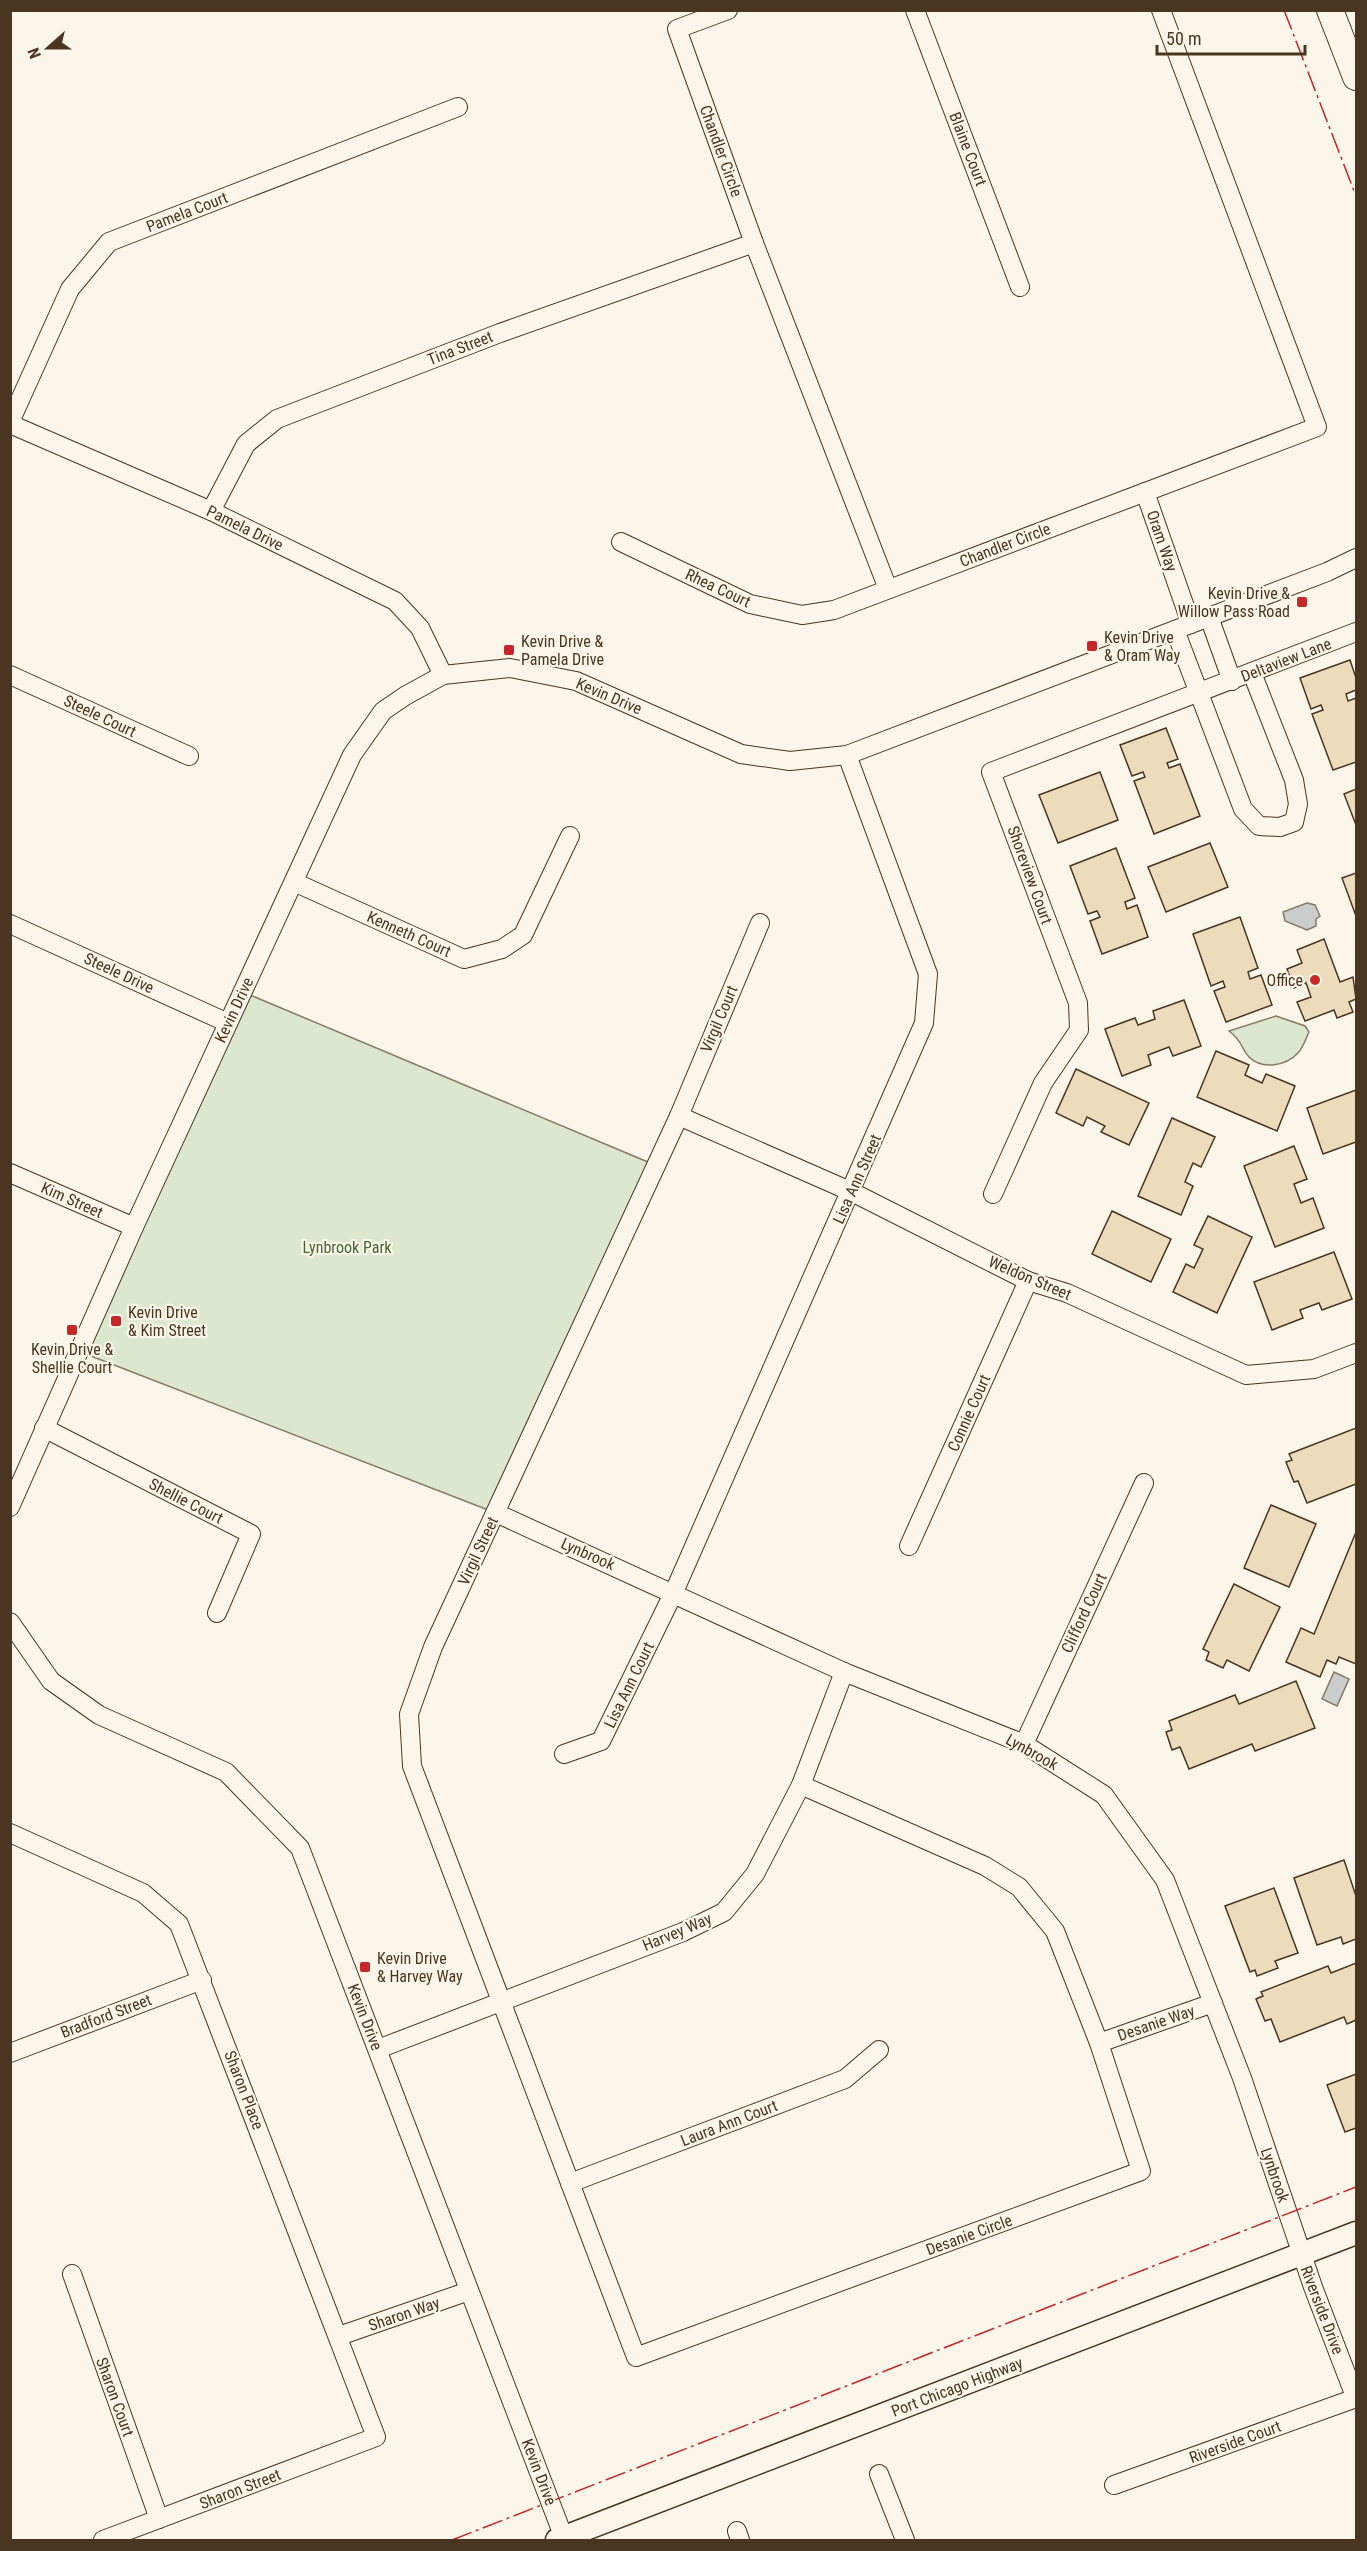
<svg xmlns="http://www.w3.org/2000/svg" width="1367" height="2551" viewBox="0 0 1367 2551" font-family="'Roboto Condensed',sans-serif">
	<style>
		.green { fill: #dce7d0; stroke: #887966; stroke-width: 1.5 }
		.water { fill: #c9cecd; stroke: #887966; stroke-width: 1.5 }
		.building { fill: #ecdcbc; stroke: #4a3520; stroke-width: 1.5 }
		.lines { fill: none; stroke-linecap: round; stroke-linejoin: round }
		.minor-casing { stroke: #4a3520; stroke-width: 20 }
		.tertiary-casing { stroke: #4a3520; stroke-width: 25 }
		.secondary-casing { stroke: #4a3520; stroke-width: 28 }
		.minor { stroke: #fbf6e9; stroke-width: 18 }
		.tertiary { stroke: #fbf6e9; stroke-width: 22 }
		.secondary { stroke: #fbf6e9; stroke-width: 26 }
		.power { stroke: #c62828; stroke-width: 1.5; stroke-dasharray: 21 4.5 3 4.5; stroke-linecap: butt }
		.poi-dot { fill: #c62828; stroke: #fbf6e9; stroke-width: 2 }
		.labels { text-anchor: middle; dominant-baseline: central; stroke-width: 4.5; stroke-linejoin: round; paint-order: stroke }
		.street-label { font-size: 16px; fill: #4a3520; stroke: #fbf6e9 }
		.poi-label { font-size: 16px; fill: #4a3520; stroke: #fbf6e9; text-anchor: start }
		.park-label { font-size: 16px; fill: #436837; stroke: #fbf6e9 }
	</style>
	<rect width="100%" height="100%" fill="#fbf6e9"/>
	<g class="green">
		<polygon points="243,992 655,1165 496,1513 78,1351"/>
		<path d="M1276,1016L1305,1026L1309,1032C1306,1038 1303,1048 1298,1053C1286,1066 1262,1070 1249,1057C1241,1049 1243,1041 1229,1031Z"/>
	</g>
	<g class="water">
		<polygon points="1307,903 1315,905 1320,916 1316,919 1316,926 1307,930 1285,921 1283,912"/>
		<polygon points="1334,1672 1349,1679 1337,1706 1322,1699"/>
	</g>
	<g class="building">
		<polygon points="1350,660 1356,678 1356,690 1346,694 1348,701 1356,698 1356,762 1333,770 1312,714 1323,710 1321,705 1311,709 1300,678"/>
		<polygon points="1166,728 1178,759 1167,763 1169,768 1180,764 1200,816 1154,834 1134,781 1145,777 1143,772 1132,776 1120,745"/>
		<polygon points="1100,772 1118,820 1058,843 1039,795"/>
		<polygon points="1356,789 1356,825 1344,794"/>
		<polygon points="1210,843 1228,887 1166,912 1148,867"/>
		<polygon points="1116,848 1135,898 1125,902 1127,909 1137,905 1148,937 1102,954 1090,921 1100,917 1097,911 1088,914 1070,866"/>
		<polygon points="1356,873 1356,916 1342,878"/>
		<polygon points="1240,917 1258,968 1248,972 1250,979 1261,975 1272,1005 1226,1022 1214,991 1225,987 1223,981 1211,986 1193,934"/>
		<polygon points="1324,939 1340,982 1353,977 1356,999 1349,1002 1353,1012 1337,1018 1334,1010 1305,1021 1297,1002 1311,997 1306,983 1294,988 1287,969 1302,963 1297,950"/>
		<polygon points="1184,1000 1201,1046 1173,1056 1169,1047 1148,1055 1151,1065 1122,1076 1105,1029 1135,1018 1138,1025 1155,1019 1153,1011"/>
		<polygon points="1216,1051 1249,1065 1245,1075 1262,1083 1266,1074 1295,1086 1277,1131 1197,1097"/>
		<polygon points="1076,1069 1149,1103 1129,1145 1101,1132 1105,1126 1087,1117 1083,1126 1056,1113"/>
		<polygon points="1356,1090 1356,1142 1323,1154 1307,1108"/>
		<polygon points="1172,1118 1215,1137 1201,1167 1193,1163 1185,1182 1193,1186 1181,1215 1138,1196"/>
		<polygon points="1294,1146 1307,1179 1294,1184 1301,1203 1313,1198 1324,1228 1275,1247 1244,1166"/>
		<polygon points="1112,1211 1171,1239 1151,1282 1092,1254"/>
		<polygon points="1208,1216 1252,1237 1217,1313 1173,1292 1186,1264 1194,1268 1203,1249 1194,1245"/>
		<polygon points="1334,1252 1352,1299 1322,1310 1319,1303 1300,1310 1303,1318 1272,1330 1254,1282"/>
		<polygon points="1356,1428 1356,1484 1307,1503 1298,1481 1294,1482 1286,1462 1292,1460 1289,1454"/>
		<polygon points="1271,1505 1316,1524 1289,1587 1244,1568"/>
		<polygon points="1356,1532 1356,1664 1339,1657 1336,1664 1327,1660 1320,1677 1286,1662 1301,1628 1314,1634"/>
		<polygon points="1234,1584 1280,1607 1249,1671 1227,1660 1223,1668 1206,1660 1209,1652 1203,1649"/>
		<polygon points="1296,1681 1315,1728 1255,1751 1252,1744 1189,1769 1180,1747 1172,1750 1166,1732 1172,1730 1169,1721 1235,1695 1239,1704"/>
		<polygon points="1344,1860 1356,1896 1356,1939 1343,1944 1341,1937 1317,1945 1294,1878"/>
		<polygon points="1274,1888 1298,1953 1275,1961 1278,1968 1257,1976 1255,1970 1250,1972 1225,1906"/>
		<polygon points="1356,1963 1356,2020 1347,2024 1344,2017 1280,2042 1271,2019 1265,2021 1256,1999 1263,1996 1261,1992 1328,1966 1331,1973"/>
		<polygon points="1356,2074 1356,2128 1345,2132 1327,2085"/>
	</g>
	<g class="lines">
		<defs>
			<g id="minor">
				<polyline points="728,10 677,29 754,243 888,589"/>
				<polyline points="915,10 1020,287"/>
				<polyline points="10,422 70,289 109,242 458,107"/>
				<polyline points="10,424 211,511 395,601 420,628 443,675"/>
				<polyline points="1145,492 1191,624"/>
				<polyline points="211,511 246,444 277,419 500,333 754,243"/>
				<polyline points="621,542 750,604 802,615 834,610 1317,427 1161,10"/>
				<polyline points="1209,617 1232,681"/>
				<polyline points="1175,630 1243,809 1259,826 1280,827 1294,822 1298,804 1294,780 1252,673"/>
				<polyline points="10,675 189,756"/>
				<polyline points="294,882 464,959 502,949 523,935 570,836"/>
				<polyline points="760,923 679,1116 433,1647 409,1714 412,1766 636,2357 1141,2171 1099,2043 1055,1931 1019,1887 985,1866 801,1785"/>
				<polyline points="10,924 228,1023"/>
				<polyline points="679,1116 852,1192 1028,1281 1067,1293 1246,1375 1314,1369 1356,1353"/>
				<polyline points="10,1173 134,1227"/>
				<polyline points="993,1194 1043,1083 1079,1030 1078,1003 991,772 1356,632"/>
				<polyline points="44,1428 251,1534 217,1613"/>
				<polyline points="10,1507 134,1227 352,755 383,711 405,696 443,675 510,668 576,681 741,754 790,761 847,755 1327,572 1356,558"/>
				<polyline points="496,1513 844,1672 1024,1744 1104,1795 1165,1880 1242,2078 1313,2287 1356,2399"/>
				<polyline points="909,1546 1028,1281"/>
				<polyline points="10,1622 51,1681 99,1715 226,1772 300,1848 564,2538"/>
				<polyline points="1024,1744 1144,1483"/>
				<polyline points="564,1754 601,1741 674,1592 924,1023 928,974 847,755"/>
				<polyline points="10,1833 143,1893 179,1924 376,2437 103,2540"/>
				<polyline points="1099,2043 1213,2003"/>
				<polyline points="378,2049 683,1932 724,1912 755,1874 801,1785 844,1672"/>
				<polyline points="10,2053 202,1980"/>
				<polyline points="570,2183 845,2079 879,2050"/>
				<polyline points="72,2274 159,2519"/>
				<polyline points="339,2336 469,2291"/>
				<polyline points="879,2474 905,2540"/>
				<polyline points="1114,2485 1356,2398"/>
				<polyline points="737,2531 740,2540"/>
			</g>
			<polyline id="tertiary" points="557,2540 1356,2233"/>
			<polyline id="secondary" points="1330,10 1356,77"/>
		</defs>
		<use href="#minor" class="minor-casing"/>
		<use href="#tertiary" class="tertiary-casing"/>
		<use href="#secondary" class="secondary-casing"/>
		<use href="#minor" class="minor"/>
		<use href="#tertiary" class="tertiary"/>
		<use href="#secondary" class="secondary"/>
		<g class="power">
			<polyline points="1284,10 1356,196"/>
			<polyline points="452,2540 1356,2187"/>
		</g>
	</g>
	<g class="poi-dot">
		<rect x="1296" y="596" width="12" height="12" rx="3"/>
		<rect x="1086" y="640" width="12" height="12" rx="3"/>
		<rect x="503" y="644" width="12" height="12" rx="3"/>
		<circle cx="1315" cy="980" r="6"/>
		<rect x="110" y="1315" width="12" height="12" rx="3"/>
		<rect x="66" y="1324" width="12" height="12" rx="3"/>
		<rect x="359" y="1961" width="12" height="12" rx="3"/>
	</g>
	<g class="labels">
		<g class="street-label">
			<text transform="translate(968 149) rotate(69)">Blaine Court</text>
			<text transform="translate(721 151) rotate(70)">Chandler Circle</text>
			<text transform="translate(187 212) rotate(-21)">Pamela Court</text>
			<text transform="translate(460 348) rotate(-21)">Tina Street</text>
			<text transform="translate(245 528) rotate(26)">Pamela Drive</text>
			<text transform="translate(1162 541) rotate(71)">Oram Way</text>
			<text transform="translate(1005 545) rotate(-21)">Chandler Circle</text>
			<text transform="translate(718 588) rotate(25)">Rhea Court</text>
			<text transform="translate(1286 660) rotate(-21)">Deltaview Lane</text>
			<text transform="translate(609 696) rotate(23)">Kevin Drive</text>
			<text transform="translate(100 716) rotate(25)">Steele Court</text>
			<text transform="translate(1030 875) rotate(70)">Shoreview Court</text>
			<text transform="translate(409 934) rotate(24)">Kenneth Court</text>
			<text transform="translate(119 973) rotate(25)">Steele Drive</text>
			<text transform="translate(234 1010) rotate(-65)">Kevin Drive</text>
			<text transform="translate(719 1019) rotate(-67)">Virgil Court</text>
			<text transform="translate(857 1179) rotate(-66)">Lisa Ann Street</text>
			<text transform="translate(72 1200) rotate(24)">Kim Street</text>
			<text transform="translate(1030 1278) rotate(23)">Weldon Street</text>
			<text transform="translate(969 1413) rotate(-66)">Connie Court</text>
			<text transform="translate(186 1501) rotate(27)">Shellie Court</text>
			<text transform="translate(478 1551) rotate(-65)">Virgil Street</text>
			<text transform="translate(588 1554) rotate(24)">Lynbrook</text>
			<text transform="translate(1084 1613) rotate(-65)">Clifford Court</text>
			<text transform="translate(629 1685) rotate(-64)">Lisa Ann Court</text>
			<text transform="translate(1032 1752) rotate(29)">Lynbrook</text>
			<text transform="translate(677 1932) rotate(-23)">Harvey Way</text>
			<text transform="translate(106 2016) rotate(-21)">Bradford Street</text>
			<text transform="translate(365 2017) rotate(69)">Kevin Drive</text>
			<text transform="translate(1156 2023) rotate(-19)">Desanie Way</text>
			<text transform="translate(244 2090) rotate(69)">Sharon Place</text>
			<text transform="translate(729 2123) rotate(-21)">Laura Ann Court</text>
			<text transform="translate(1275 2175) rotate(71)">Lynbrook</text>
			<text transform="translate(969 2235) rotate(-20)">Desanie Circle</text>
			<text transform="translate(1322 2310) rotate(69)">Riverside Drive</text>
			<text transform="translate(404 2314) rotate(-19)">Sharon Way</text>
			<text transform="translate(957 2387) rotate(-21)">Port Chicago Highway</text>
			<text transform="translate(115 2397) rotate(70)">Sharon Court</text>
			<text transform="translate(1235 2442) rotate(-20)">Riverside Court</text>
			<text transform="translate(539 2472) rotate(69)">Kevin Drive</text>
			<text transform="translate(240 2489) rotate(-21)">Sharon Street</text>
		</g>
		<g class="poi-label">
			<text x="1290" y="593" text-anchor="end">Kevin Drive &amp;<tspan x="1290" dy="18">Willow Pass Road</tspan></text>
			<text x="1104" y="637">Kevin Drive<tspan x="1104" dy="18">&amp; Oram Way</tspan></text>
			<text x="521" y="641">Kevin Drive &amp;<tspan x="521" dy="18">Pamela Drive</tspan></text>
			<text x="1303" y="980" text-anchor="end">Office</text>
			<text x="128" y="1312">Kevin Drive<tspan x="128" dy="18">&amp; Kim Street</tspan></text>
			<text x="72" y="1349" text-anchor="middle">Kevin Drive &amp;<tspan x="72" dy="18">Shellie Court</tspan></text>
			<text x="377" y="1958">Kevin Drive<tspan x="377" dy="18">&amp; Harvey Way</tspan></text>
		</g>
		<g class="park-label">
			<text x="347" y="1247">Lynbrook Park</text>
		</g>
	</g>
	<rect width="1367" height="2551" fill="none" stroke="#4a3520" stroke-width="24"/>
	<g transform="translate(48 48) rotate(249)" stroke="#fbf6e9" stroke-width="4.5" paint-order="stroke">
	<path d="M0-4.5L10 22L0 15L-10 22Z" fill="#4a3520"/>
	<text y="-9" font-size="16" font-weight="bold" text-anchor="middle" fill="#4a3520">N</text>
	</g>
	<path d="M1157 45v9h148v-9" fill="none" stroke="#4a3520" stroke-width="3"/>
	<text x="1166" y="45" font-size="18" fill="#4a3520" stroke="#fbf6e9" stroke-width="4.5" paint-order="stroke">50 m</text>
</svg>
